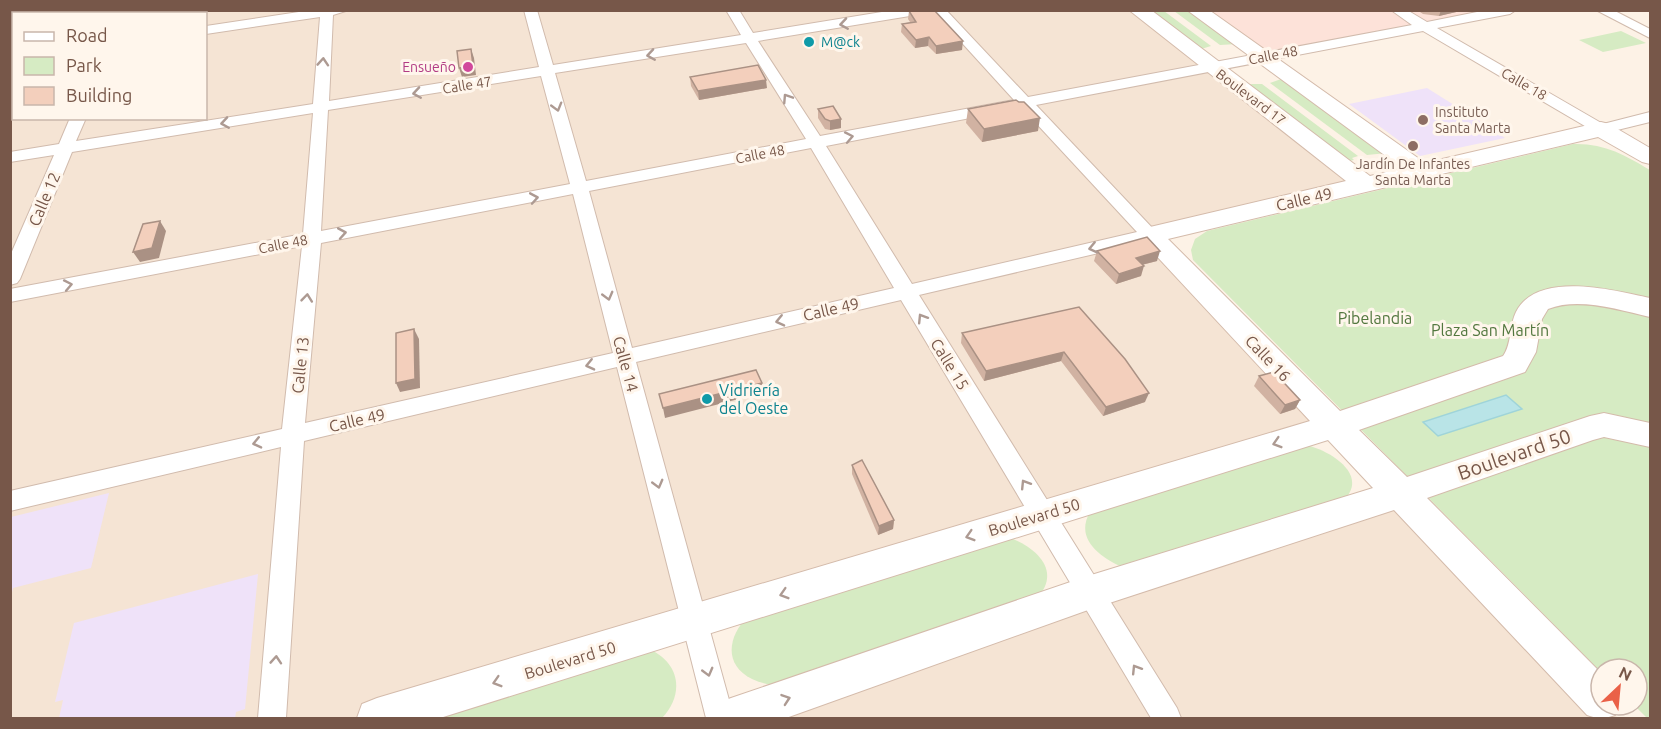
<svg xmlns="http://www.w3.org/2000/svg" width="1661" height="729" viewBox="0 0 1661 729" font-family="Ubuntu,sans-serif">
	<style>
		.residential { fill: #f5e4d4; fill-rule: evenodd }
		.commercial { fill: #fde2d9 }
		.education { fill: #efe2f9 }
		.green { fill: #d6ebc3 }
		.water { fill: #b9e4e7; stroke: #9fd4d9; stroke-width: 1.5 }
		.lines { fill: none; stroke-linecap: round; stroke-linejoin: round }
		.minor-casing { stroke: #d1bbad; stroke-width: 2 }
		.secondary-casing { stroke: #d4bbab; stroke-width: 2 }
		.minor { fill: #fff; fill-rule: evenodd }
		.secondary { fill: #fff; fill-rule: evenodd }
		.wall { fill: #d1b2a2 }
		.shaded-wall { fill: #aa9184 }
		.building { fill: #f3cfbc; stroke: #aa9184; stroke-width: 1.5 }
		.oneway { stroke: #ad9a92 }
		.culture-dot { fill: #0f9aa8; stroke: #fff6ec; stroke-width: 2 }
		.hotel-dot { fill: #d1479c; stroke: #fff6ec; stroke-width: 2 }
		.education-dot { fill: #8d6e63; stroke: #fff6ec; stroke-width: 2 }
		.labels { text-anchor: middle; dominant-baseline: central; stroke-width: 6; stroke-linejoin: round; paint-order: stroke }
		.far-culture-label { font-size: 14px; fill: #0d838f; stroke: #fff6ec; text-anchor: start }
		.far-street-label { font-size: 14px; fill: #775749; stroke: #fff6ec }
		.far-hotel-label { font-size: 14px; fill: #b23c85; stroke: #fff6ec; text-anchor: end }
		.far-education-label { font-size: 14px; fill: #785e54; stroke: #fff6ec; text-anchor: start }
		.street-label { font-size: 16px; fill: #775749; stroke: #fff6ec }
		.park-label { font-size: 16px; fill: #52773e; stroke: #fff6ec }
		.culture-label { font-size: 16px; fill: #0d838f; stroke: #fff6ec; text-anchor: start }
		.near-street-label { font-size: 20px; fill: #775749; stroke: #fff6ec }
	</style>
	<rect width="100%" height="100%" fill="#fdf2e6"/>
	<g class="residential">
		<path d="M10,11H1138L1365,184L1150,235L1333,426L377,718H11ZM14,14H206V118H14Z"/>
		<polygon points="1399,494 1601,705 1605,705 1618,718 731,718 1088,593"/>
	</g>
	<polygon class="commercial" points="1196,11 1510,11 1261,58"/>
	<g class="education">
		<polygon points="1427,88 1489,127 1505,138 1420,156 1349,104"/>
		<polygon points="109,493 91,568 13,588 11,596 11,517"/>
		<polygon points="258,574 245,709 236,712 235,718 59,718 63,700 55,702 74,623"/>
	</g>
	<g class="green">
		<polygon points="1145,11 1164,11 1211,46 1198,50"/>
		<polygon points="1174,11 1191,11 1237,44 1220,45"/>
		<polygon points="1621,31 1646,43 1603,52 1579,40"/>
		<polygon points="1284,78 1387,153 1367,155 1270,83"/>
		<polygon points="1252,84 1262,84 1358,156 1352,158 1354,160 1343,162 1244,85"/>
		<path d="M1573,144C1604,143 1625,155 1650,170V718H1647L1634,705H1637V669H1601V672L1193,260L1191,250L1195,239L1207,231Z"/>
		<path d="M1309,446C1330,451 1368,474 1345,499L1124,568C1101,558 1074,539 1090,512Z"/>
		<path d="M1008,537C1034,546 1063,570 1037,598L785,687C774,686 763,684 752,679C723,665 728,636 748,616Z"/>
		<path d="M646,648C679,660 686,693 662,718H409Z"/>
	</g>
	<polygon class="water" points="1506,395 1522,409 1438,436 1423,422"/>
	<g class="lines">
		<defs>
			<g id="minor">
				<rect x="116" y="10" width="13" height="4"/>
				<path d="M312,10H349L333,15L329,101L539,67L524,10H537L553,65L741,35L726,10H739L753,33L894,10H928L922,14L758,41L820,136L1014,100L932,10H946L1028,97L1412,25L1391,10H1407L1427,22L1487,10H1516L1510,14L1437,28L1603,124L1650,112V122L1601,134L1595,132L1423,31L1036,105L1159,235L1156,239L1150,241L919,295L1177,708L1181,718H1151L901,300L636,362L734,718H706L617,367L304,441L286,718H258L281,447L10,511V491L282,429L302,246L10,302V289L303,234L313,113L72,152L20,279L17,283L10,285V256L54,155L10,162V152L59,144L70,118H86L76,141L313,104L320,17L206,34V26ZM746,43L806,139L586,181L555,73ZM541,76L570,184L321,231L328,110ZM1022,108L1137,232L912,284L826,146ZM811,148L894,288L632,348L589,191ZM573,194L613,353L305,423L321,243Z"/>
				<polygon points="1596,10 1613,10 1650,29 1650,38"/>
				<polygon points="14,52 14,60 10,61 10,53"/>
			</g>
			<path id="secondary" d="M1129,10H1151L1370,176L1402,168L1187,10H1209L1425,163L1601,122L1609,124L1650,148V164L1642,162L1598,137L1168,239L1340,411L1503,356C1512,344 1509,326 1516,312C1537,270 1614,290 1650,298V317C1619,310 1579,297 1548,309L1542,319L1536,352L1525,372L1359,430L1407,477L1590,416L1604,413L1650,423V447L1604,437L1593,440L1427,498L1601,673V705H1620L1615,715C1605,719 1597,719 1587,715L1394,510L1088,610L786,718H711L716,704L731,698L1088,576L1373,488L1328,440L440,718H357L362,704L377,698L1310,421L1137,235L1141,229L1150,227L1346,181Z"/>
		</defs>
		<use href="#minor" class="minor-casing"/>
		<use href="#secondary" class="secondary-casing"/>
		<use href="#minor" class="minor"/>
		<use href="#secondary" class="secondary"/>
	</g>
	<g class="wall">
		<polygon points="1417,10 1465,10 1439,16 1423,14"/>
		<polygon points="909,11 962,50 936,54 928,46 915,48 901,32 902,24 910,22 908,19"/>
		<polygon points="690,77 767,88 699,100 691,86"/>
		<polygon points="818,109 841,119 841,128 830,130 825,129 818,118"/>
		<polygon points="968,109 1038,131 982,142 966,123"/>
		<polygon points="1097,251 1157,261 1142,265 1141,276 1116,284 1094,261"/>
		<polygon points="1079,307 1145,402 1103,416 1061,361 984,381 961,343 962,333"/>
		<polygon points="1259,376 1300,400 1295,409 1280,414 1254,386"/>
		<polygon points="852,465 894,520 893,529 878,535 852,474"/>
	</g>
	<g class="shaded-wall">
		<polygon points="1441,10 1465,10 1439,16"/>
		<polygon points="929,37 928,46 915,48 916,40"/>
		<polygon points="963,41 962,50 936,54 936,46"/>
		<polygon points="471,49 474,58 476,75 462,77 459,68"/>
		<polygon points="766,80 767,88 699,100 698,91"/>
		<polygon points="1040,118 1038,131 982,142 984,129"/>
		<polygon points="841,119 841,128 830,130 830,121"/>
		<polygon points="160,221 166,231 159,258 140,262 133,252"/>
		<polygon points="1160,251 1157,261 1133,267 1136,258"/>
		<polygon points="1144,266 1141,276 1116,284 1119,274"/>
		<polygon points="414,329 419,339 420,388 400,392 396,383"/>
		<polygon points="1064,352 1061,361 984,381 986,371"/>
		<polygon points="762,383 762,393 665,418 663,408"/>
		<polygon points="1149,393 1145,402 1103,416 1106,407"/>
		<polygon points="1300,400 1295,409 1280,414 1285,405"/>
		<polygon points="894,520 893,529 878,535 879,526"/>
	</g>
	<g class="building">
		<polygon points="934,10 963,41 936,46 929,37 916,40 902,24 916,22 909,11"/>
		<polygon points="471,49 473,66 459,68 457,51"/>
		<polygon points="758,65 766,80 698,91 690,77"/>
		<polygon points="1016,100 1019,102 1024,102 1040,118 984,129 968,109"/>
		<polygon points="833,106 841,119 830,121 825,119 818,109"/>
		<polygon points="160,221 152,248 133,252 143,224"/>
		<polygon points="1147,237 1160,251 1136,258 1144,266 1119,274 1097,251"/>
		<polygon points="1079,307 1125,359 1149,393 1106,407 1064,352 986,371 962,333"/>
		<polygon points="414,329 415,379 396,383 396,333"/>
		<polygon points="756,370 762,383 663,408 659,394"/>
		<polygon points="1274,372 1300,400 1285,405 1259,376"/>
		<polygon points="862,460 894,520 879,526 852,465"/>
	</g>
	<defs><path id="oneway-chevron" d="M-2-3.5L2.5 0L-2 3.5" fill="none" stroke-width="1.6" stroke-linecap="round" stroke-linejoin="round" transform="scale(1.5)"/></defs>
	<g class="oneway">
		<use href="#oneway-chevron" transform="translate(844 24) rotate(171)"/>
		<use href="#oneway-chevron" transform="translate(651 55) rotate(171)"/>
		<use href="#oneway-chevron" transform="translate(323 62) rotate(-86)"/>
		<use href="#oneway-chevron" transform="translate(417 93) rotate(171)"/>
		<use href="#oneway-chevron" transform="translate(787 98) rotate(-123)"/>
		<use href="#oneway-chevron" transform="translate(557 107) rotate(74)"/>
		<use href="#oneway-chevron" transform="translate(225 123) rotate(171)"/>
		<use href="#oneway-chevron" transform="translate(849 137) rotate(-11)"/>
		<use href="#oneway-chevron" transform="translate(534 198) rotate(-10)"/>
		<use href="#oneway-chevron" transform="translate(342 233) rotate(-10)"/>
		<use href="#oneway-chevron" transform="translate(1093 248) rotate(167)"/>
		<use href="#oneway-chevron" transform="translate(68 285) rotate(-11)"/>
		<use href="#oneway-chevron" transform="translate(608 296) rotate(75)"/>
		<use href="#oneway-chevron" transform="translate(307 298) rotate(-84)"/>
		<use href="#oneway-chevron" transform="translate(922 318) rotate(-122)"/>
		<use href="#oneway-chevron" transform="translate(780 321) rotate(167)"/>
		<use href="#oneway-chevron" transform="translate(590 365) rotate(167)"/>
		<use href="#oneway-chevron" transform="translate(257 443) rotate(167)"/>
		<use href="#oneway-chevron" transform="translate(1277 443) rotate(163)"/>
		<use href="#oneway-chevron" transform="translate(658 484) rotate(75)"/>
		<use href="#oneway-chevron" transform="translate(1025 484) rotate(-122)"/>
		<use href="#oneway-chevron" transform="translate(970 536) rotate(163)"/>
		<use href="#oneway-chevron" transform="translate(784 594) rotate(163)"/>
		<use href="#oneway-chevron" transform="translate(276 660) rotate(-86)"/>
		<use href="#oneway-chevron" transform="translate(1136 669) rotate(-122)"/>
		<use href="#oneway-chevron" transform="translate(708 672) rotate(75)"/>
		<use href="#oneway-chevron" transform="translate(497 682) rotate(163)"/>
		<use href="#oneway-chevron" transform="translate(786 699) rotate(-19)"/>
	</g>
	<g class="culture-dot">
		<circle cx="809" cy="42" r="6"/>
		<circle cx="707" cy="399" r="6"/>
	</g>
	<circle class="hotel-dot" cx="468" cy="67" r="6"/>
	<g class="education-dot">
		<circle cx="1423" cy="120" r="6"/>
		<circle cx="1413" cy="146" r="6"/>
	</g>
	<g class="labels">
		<g class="far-culture-label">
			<text x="821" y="42">M@ck</text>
		</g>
		<g class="far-street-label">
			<text transform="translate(1273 55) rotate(-11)">Calle 48</text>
			<text transform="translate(1524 84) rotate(30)">Calle 18</text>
			<text transform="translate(467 85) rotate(-9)">Calle 47</text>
			<text transform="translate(1251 97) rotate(37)">Boulevard 17</text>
			<text transform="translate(760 154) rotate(-11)">Calle 48</text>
			<text transform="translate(283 244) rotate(-11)">Calle 48</text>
		</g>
		<g class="far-hotel-label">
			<text x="456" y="67">Ensueño</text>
		</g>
		<g class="far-education-label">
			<text x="1435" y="112">Instituto<tspan x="1435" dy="16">Santa Marta</tspan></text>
			<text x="1413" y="164" text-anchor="middle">Jardín De Infantes<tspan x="1413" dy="16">Santa Marta</tspan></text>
		</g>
		<g class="street-label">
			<text transform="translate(44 199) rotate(-67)">Calle 12</text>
			<text transform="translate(1304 199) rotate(-13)">Calle 49</text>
			<text transform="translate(831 309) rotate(-13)">Calle 49</text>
			<text transform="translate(1268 358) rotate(46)">Calle 16</text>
			<text transform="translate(626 364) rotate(75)">Calle 14</text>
			<text transform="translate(950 364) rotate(58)">Calle 15</text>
			<text transform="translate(300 365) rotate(-84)">Calle 13</text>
			<text transform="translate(357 420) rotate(-13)">Calle 49</text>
			<text transform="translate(1034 517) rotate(-17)">Boulevard 50</text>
			<text transform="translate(570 660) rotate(-17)">Boulevard 50</text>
		</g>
		<g class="park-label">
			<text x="1375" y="318">Pibelandia</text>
			<text x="1490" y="330">Plaza San Martín</text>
		</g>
		<g class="culture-label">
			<text x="719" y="390">Vidriería<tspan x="719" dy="18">del Oeste</tspan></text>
		</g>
		<g class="near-street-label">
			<text transform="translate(1514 454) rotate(-19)">Boulevard 50</text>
		</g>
	</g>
	<rect width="1661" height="729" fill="none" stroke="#775749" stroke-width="24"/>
	<rect x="12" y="12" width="195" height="108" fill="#fff6ec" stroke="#c9b6ab" stroke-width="1.5"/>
	<rect x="24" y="32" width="30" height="9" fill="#ffffff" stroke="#c9b6ab" stroke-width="1.5"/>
	<text x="66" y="42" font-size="18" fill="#775749">Road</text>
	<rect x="24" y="57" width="30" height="18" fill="#d6ebc3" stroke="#c9b6ab" stroke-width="1.5"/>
	<text x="66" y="72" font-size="18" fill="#775749">Park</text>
	<rect x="24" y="87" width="30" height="18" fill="#f3cfbc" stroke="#c9b6ab" stroke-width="1.5"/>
	<text x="66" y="102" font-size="18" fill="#775749">Building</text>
	<g transform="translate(1619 687) rotate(26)"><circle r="28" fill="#fff6ec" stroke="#c9b6ab" stroke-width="1.5"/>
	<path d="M0-4.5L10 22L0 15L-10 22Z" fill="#ea6148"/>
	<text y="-9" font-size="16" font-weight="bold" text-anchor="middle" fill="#775749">N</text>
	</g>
</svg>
